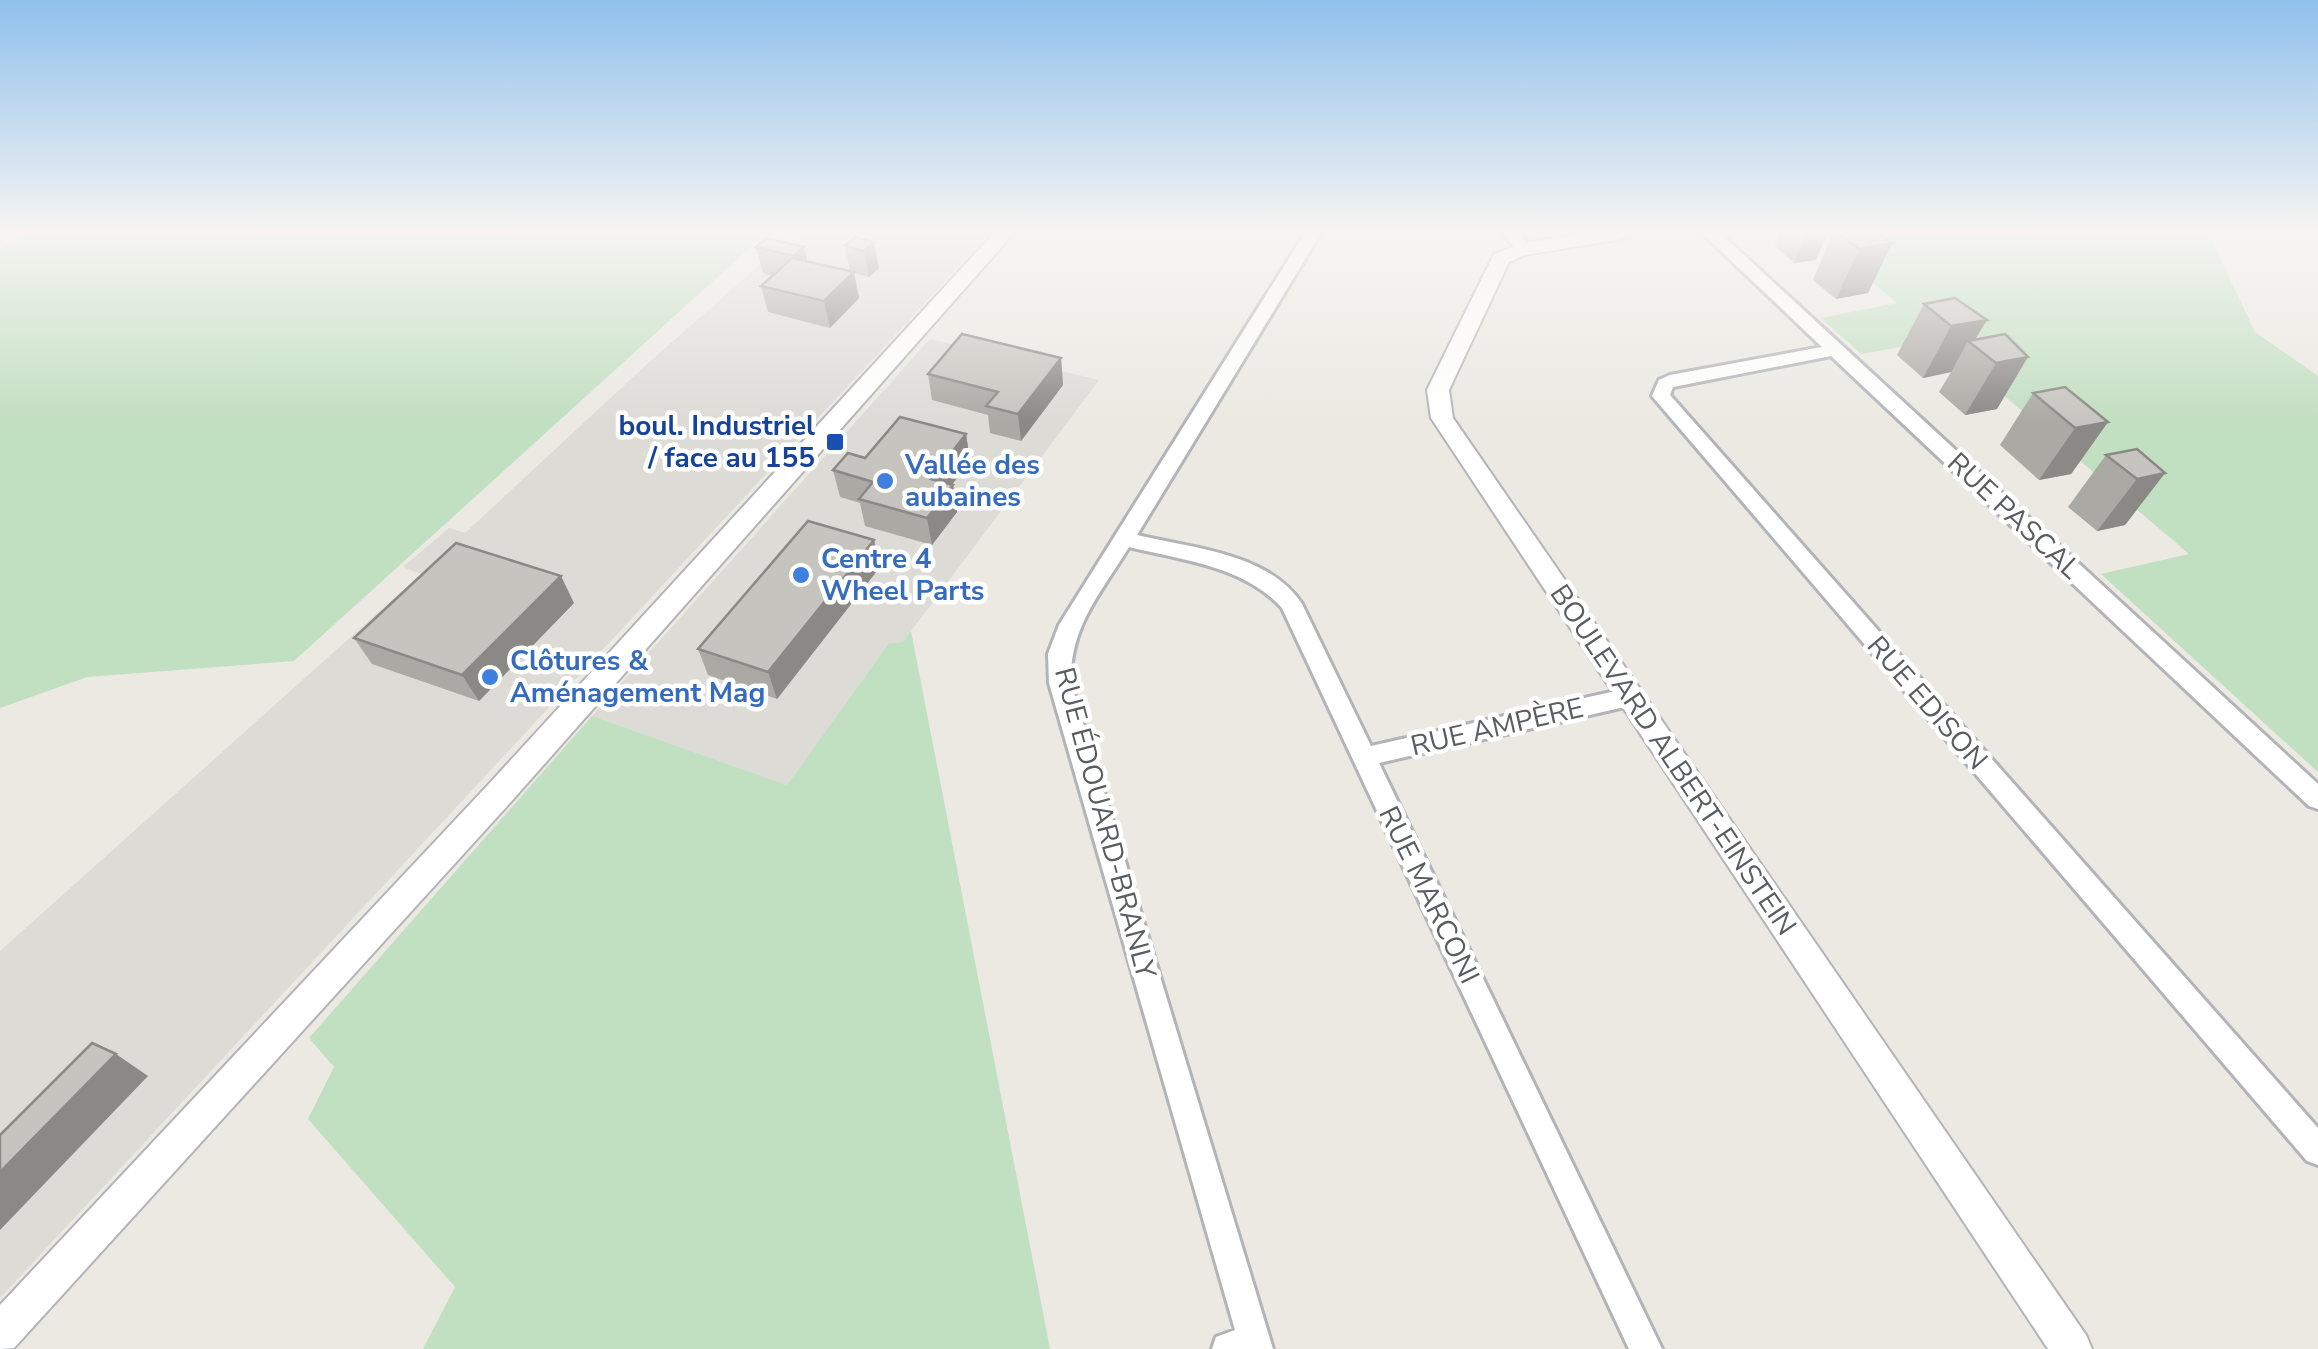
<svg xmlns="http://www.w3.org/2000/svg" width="2318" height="1349" viewBox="0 0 2318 1349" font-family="'Nunito Sans',sans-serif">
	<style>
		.industrial { fill: #dcdbd6 }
		.green { fill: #c1dfc1 }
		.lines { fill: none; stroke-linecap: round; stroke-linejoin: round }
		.minor-casing { stroke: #b2b4b7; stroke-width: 6 }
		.tertiary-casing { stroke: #b2b4b7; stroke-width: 4 }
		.minor { fill: #fff; fill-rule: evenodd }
		.tertiary { fill: #fff; fill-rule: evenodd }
		.wall { fill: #aaa9a3 }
		.shaded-wall { fill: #8b8985 }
		.building { fill: #c6c4be; stroke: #8b8985; stroke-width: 2.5 }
		.transit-dot { fill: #1a4fb4; stroke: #fff; stroke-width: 4 }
		.shop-dot { fill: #3f7fe0; stroke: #fff; stroke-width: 4 }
		.labels { text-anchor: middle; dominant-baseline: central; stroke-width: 9; stroke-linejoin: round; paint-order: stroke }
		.transit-label { font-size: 28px; font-weight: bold; fill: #164399; stroke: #fff; text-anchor: end }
		.shop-label { font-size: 28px; font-weight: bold; fill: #366cbe; stroke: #fff; text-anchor: start }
		.street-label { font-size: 28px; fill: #5a5d60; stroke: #fff }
	</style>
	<rect width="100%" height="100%" fill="#ebe9e2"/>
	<g class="industrial">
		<polygon points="807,233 990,233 0,1298 0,951 421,574 403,567 449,528 465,533 646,365 763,262 778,260"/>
		<polygon points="930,339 1099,380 903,642 889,643 787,785 592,716"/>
	</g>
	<g class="green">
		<polygon points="26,233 766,233 294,661 87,677 0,708 0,250"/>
		<polygon points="1814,233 2208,233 2255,332 2318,376 2318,772 2101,574 2189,554 1939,340 1861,354 1821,318 1897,303"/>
		<polygon points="911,631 1050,1349 423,1349 455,1287 308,1119 334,1067 309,1038 592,716 787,785 889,643 903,642"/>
	</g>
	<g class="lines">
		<defs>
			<g id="minor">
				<path d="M1305,233H1321L1137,535C1191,548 1269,553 1302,604L1371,746L1629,688L1637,691L1640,697L1637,703L1629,706L1379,763L1662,1349H1629L1282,608C1244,566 1182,560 1129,547C1101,593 1069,627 1071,683L1273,1349H1212L1216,1337L1235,1330L1049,683L1048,654L1059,625Z"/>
				<polygon points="1502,233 1519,233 1533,249 1519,252"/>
				<polygon points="1702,233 1720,233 2318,784 2318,809 2309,806 1831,356 1673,387 1670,395 2318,1128 2318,1165 2307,1161 1652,396 1659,380 1670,375 1822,347"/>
			</g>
			<g id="tertiary">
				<polygon points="994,233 1014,233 509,804 14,1348 0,1349 0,1305 487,786"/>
				<polygon points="1584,233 1630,233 1621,239 1525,255 1509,262 1449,390 1453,418 2086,1335 2092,1349 2048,1349 1431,418 1427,390 1494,254 1520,244"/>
			</g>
		</defs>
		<use href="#minor" class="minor-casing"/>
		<use href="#tertiary" class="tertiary-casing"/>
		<use href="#minor" class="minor"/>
		<use href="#tertiary" class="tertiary"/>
	</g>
	<g class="wall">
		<polygon points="1780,233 1827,233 1816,260 1794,263 1775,246"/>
		<polygon points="1833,233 1878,233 1892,243 1868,293 1836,299 1813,280"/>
		<polygon points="855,237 879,268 869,277 854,273 859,298 830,328 768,312 761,286 773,276 763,273 756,247 804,247 808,261 850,271 845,246"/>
		<polygon points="1924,304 1987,320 1975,340 2005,334 1997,409 1965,415 1939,392 1951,372 1923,378 1897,355"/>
		<polygon points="1061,358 1063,385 1021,441 990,433 988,415 932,400 928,374"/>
		<polygon points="2033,393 2108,422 2071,474 2039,480 2000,445"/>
		<polygon points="966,434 970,461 952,484 957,512 932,545 865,526 860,503 840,497 833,470 865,458"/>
		<polygon points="2106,455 2165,473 2125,525 2097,531 2068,507"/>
		<polygon points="880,567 777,699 708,675 698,649"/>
		<polygon points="574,603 479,701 372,664 354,638"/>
	</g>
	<g class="shaded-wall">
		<polygon points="1806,233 1827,233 1816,260 1794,263"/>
		<polygon points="874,242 879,268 869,277 864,251"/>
		<polygon points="1892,243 1868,293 1836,299 1859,249"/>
		<polygon points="804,247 810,273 800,283 794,256"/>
		<polygon points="854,272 859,298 830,328 824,301"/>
		<polygon points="1987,320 1972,344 1968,341 1951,372 1923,378 1951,326"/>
		<polygon points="2028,357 1997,409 1965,415 1996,363"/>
		<polygon points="1061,358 1063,385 1021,441 1018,414"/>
		<polygon points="2108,422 2071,474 2039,480 2075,428"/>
		<polygon points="966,434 970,461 936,506 931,479"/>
		<polygon points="2165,473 2125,525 2097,531 2137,479"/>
		<polygon points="953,485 957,512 932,545 927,518"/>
		<polygon points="874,540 880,567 777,699 768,672"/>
		<polygon points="561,576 574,603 479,701 462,675"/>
		<polygon points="116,1054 148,1076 0,1230 0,1172"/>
	</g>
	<g class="building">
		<polygon points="1839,233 1878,233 1892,243 1859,249"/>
		<polygon points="855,237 874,242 864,251 845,246"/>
		<polygon points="766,238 804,247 794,256 756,247"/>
		<polygon points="792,258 854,272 824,301 761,286"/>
		<polygon points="1955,298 1987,320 1951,326 1924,304"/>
		<polygon points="962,334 1061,358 1018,414 986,406 998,392 928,374"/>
		<polygon points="2005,334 2028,357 1996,363 1968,341"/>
		<polygon points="2065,387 2108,422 2075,428 2033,393"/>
		<polygon points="900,417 966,434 931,479 953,485 927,518 859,499 873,482 833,470 848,453 865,458"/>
		<polygon points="2137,449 2165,473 2137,479 2106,455"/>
		<polygon points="808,521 874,540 768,672 698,649"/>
		<polygon points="456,543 561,576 462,675 354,638"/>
		<polygon points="92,1043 116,1054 0,1172 0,1135"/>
	</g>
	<linearGradient id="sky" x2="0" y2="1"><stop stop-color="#8fc0ec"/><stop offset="0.55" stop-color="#f6f5f2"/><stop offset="1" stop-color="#f6f5f2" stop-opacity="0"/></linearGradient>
	<rect width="2318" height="422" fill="url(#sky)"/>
	<rect class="transit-dot" x="825" y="432" width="20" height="20" rx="5"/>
	<g class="shop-dot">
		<circle cx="885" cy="481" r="10"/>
		<circle cx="801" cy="575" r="10"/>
		<circle cx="490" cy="677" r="10"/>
	</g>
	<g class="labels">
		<g class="transit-label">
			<text x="815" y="426">boul. Industriel<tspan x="815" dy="32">/ face au 155</tspan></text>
		</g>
		<g class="shop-label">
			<text x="905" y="465">Vallée des<tspan x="905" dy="32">aubaines</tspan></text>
			<text x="821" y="559">Centre 4<tspan x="821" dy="32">Wheel Parts</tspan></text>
			<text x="510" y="661">Clôtures &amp;<tspan x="510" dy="32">Aménagement Mag</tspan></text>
		</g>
		<g class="street-label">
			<text transform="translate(2014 516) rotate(43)">RUE PASCAL</text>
			<text transform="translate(1927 703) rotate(49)">RUE EDISON</text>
			<text transform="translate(1497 727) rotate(-13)">RUE AMPÈRE</text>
			<text transform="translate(1673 760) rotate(56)">BOULEVARD ALBERT-EINSTEIN</text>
			<text transform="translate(1105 823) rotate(75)">RUE ÉDOUARD-BRANLY</text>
			<text transform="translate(1429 895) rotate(64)">RUE MARCONI</text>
		</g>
	</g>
</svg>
